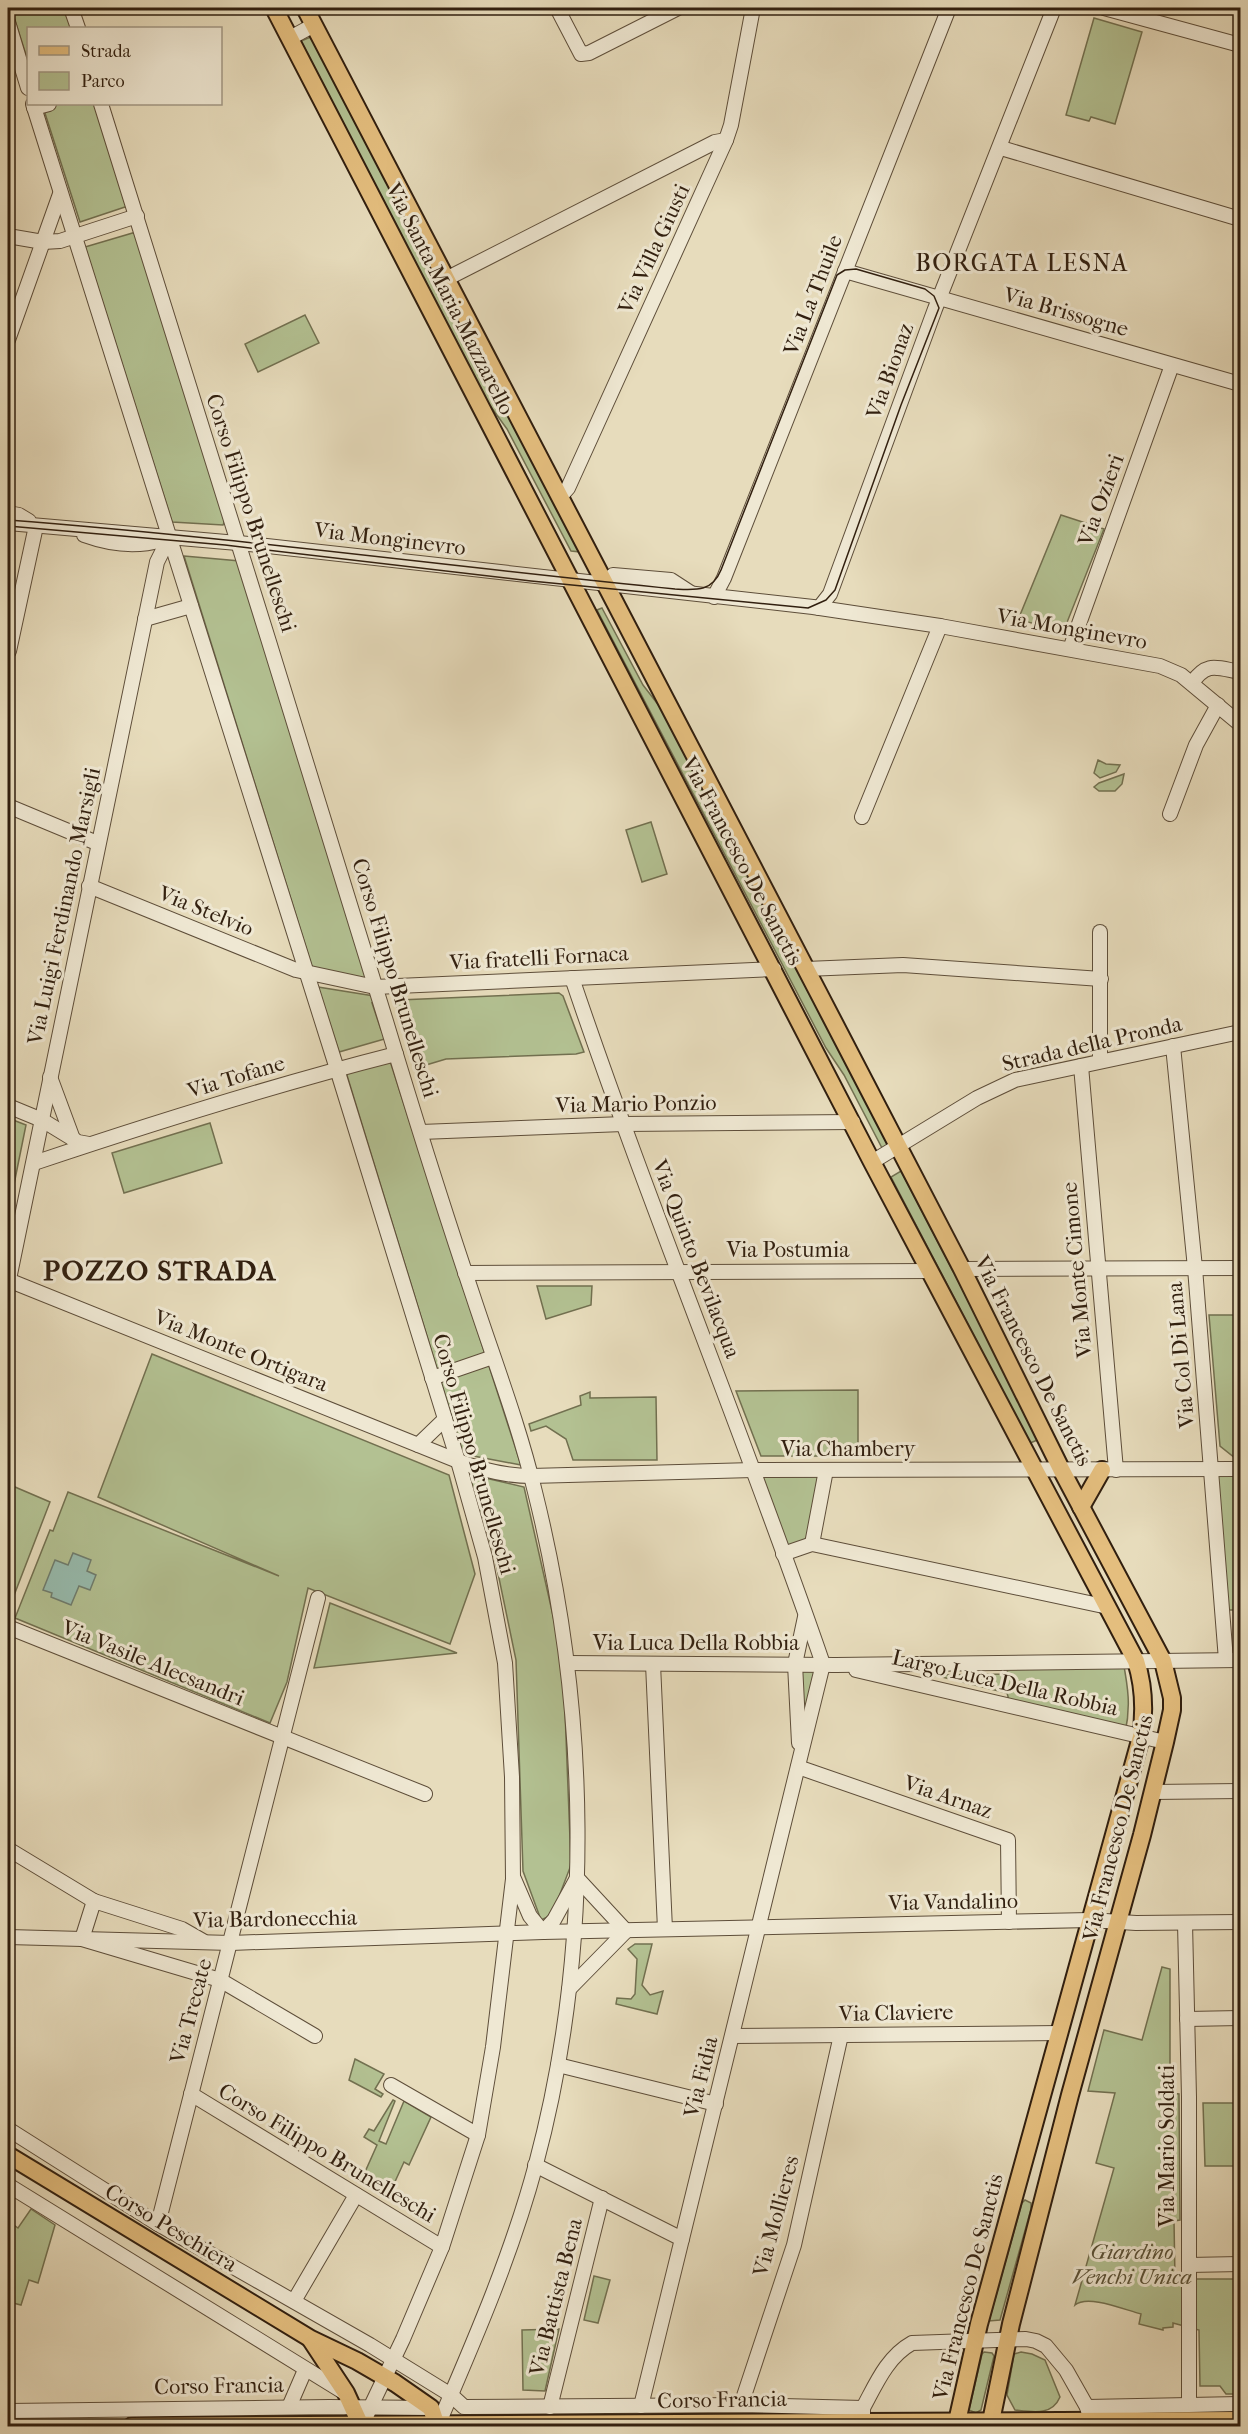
<svg xmlns="http://www.w3.org/2000/svg" width="1248" height="2434" viewBox="0 0 1248 2434" font-family="'IM FELL French Canon',serif">
	<style>
		.green { fill: #b3c192; stroke: #727050; stroke-width: 1.5 }
		.water { fill: #97bcaf; stroke: #6e7d6f; stroke-width: 1.5 }
		.lines { fill: none; stroke-linecap: round; stroke-linejoin: round }
		.minor-casing { stroke: #5e4e3a; stroke-width: 16 }
		.major-casing { stroke: #311f0f; stroke-width: 20 }
		.minor { stroke: #efe8d3; stroke-width: 14 }
		.major { stroke: #e4be7e; stroke-width: 16 }
		.tram { stroke: #311f0f; stroke-width: 1.5 }
		.labels { text-anchor: middle; dominant-baseline: central; stroke-width: 6; stroke-linejoin: round; paint-order: stroke }
		.street-label { font-size: 22px; fill: #311f0f; stroke: #efe8d3 }
		.park-label { font-size: 22px; font-style: italic; fill: #585036; stroke: #efe8d3 }
		.neighbourhood-label { font-size: 24px; letter-spacing: 1.5px; fill: #311f0f; stroke: #efe8d3 }
		.district-label { font-size: 28px; font-weight: bold; letter-spacing: 1.5px; fill: #311f0f; stroke: #efe8d3 }
	</style>
	<rect width="100%" height="100%" fill="#e7dcbc"/>
	<filter id="stains"><feTurbulence type="fractalNoise" baseFrequency=".00333" numOctaves="4"/><feColorMatrix values="0 0 0 0 .2 0 0 0 0 .09 0 0 0 0 .02 0 0 0 .5 -.17"/></filter>
	<radialGradient id="worn" r=".72"><stop offset=".6" stop-color="#630" stop-opacity="0"/><stop offset="1" stop-color="#630" stop-opacity=".3"/></radialGradient>
	<g class="green">
		<polygon points="11,8 66,8 72,28 28,28 28,61"/>
		<polygon points="1094,18 1142,32 1115,124 1091,117 1089,121 1066,115"/>
		<polygon points="313,36 581,552 571,551 507,429 486,400 301,41"/>
		<polygon points="42,104 96,104 128,206 80,222"/>
		<polygon points="136,232 225,520 223,525 172,522 85,247"/>
		<polygon points="305,315 319,343 258,372 245,344"/>
		<polygon points="1061,515 1104,529 1064,630 1018,620"/>
		<polygon points="184,556 240,561 368,980 312,967"/>
		<polygon points="602,608 643,685 660,707 888,1145 882,1148 844,1075 826,1048 597,610"/>
		<polygon points="1098,760 1106,764 1120,765 1116,772 1100,778 1094,773"/>
		<polygon points="1124,774 1122,784 1115,791 1099,791 1094,787 1099,783"/>
		<polygon points="651,822 667,874 642,882 626,830"/>
		<polygon points="318,987 374,996 378,1004 372,1003 381,1030 386,1032 388,1038 339,1052"/>
		<polygon points="559,993 563,996 584,1052 576,1054 446,1059 416,1068 396,1004 399,1000"/>
		<polygon points="389,1058 521,1465 463,1454 346,1072"/>
		<polygon points="8,1118 26,1125 8,1214"/>
		<polygon points="210,1123 222,1163 124,1193 112,1153"/>
		<polygon points="901,1171 1040,1439 1030,1443 891,1177"/>
		<polygon points="537,1286 592,1286 591,1305 546,1319"/>
		<polygon points="1209,1315 1240,1315 1240,1458 1235,1458 1220,1446"/>
		<polygon points="152,1354 449,1475 475,1574 450,1644 308,1588 287,1682 270,1723 15,1618 50,1530 53,1531 68,1492 279,1576 98,1497"/>
		<polygon points="858,1390 858,1456 761,1456 736,1391"/>
		<polygon points="590,1392 590,1398 656,1397 657,1460 573,1460 566,1439 546,1426 531,1431 529,1424 581,1405 580,1396"/>
		<polygon points="1212,1469 1240,1469 1240,1610 1222,1610"/>
		<polygon points="753,1470 826,1470 812,1544 783,1554"/>
		<polygon points="468,1474 524,1487 563,1660 571,1865 552,1915 541,1920 523,1871 516,1660 494,1554"/>
		<polygon points="8,1484 50,1502 13,1598 8,1596"/>
		<polygon points="330,1603 457,1653 314,1668"/>
		<path d="M1123,1661C1128,1687 1131,1707 1125,1733L1011,1707L1007,1693L934,1675L1008,1674L1005,1662Z"/>
		<polygon points="795,1664 823,1664 809,1723 798,1722"/>
		<polygon points="635,1944 652,1944 642,1985 650,1995 663,1991 657,2014 616,2004 617,1998 631,1999 635,1994 637,1959 628,1949"/>
		<path d="M1162,1967L1170,1969V2093L1179,2094L1180,2220L1174,2221L1175,2279H1240V2394H1226L1220,2386H1200L1199,2330L1173,2323V2327L1163,2328V2330L1139,2324L1141,2314C1125,2310 1088,2294 1075,2305L1114,2168L1096,2163L1115,2093L1088,2091L1104,2030L1142,2040Z"/>
		<polygon points="355,2059 384,2074 375,2089 383,2094 381,2097 349,2080"/>
		<polygon points="393,2100 395,2101 379,2141 386,2144 404,2101 431,2117 409,2165 404,2162 388,2197 361,2181 377,2145 364,2137 369,2129 374,2131"/>
		<polygon points="1203,2103 1240,2103 1240,2166 1205,2166"/>
		<polygon points="1025,2200 1031,2203 1031,2209 1000,2320 989,2321 1022,2203"/>
		<polygon points="31,2209 55,2225 38,2283 29,2280 21,2305 9,2302 11,2296 8,2294 8,2221 18,2228"/>
		<polygon points="594,2276 610,2280 598,2323 584,2320"/>
		<polygon points="559,2329 545,2391 523,2390 522,2330"/>
		<polygon points="984,2352 992,2353 994,2356 981,2410 976,2413 969,2410 982,2354"/>
		<path d="M1021,2352L1032,2354L1045,2360L1060,2397C1052,2416 1033,2412 1015,2410L1007,2395L1014,2354Z"/>
	</g>
	<polygon class="water" points="73,1553 91,1560 87,1571 96,1575 90,1590 79,1586 71,1605 51,1597 52,1593 43,1590 55,1560 68,1565"/>
	<g class="lines">
		<defs>
			<g id="minor">
				<polyline points="71,8 78,28"/>
				<polyline points="557,8 581,54 589,53 678,8"/>
				<polyline points="1104,8 1240,45"/>
				<polyline points="8,22 28,88"/>
				<polyline points="290,38 314,25"/>
				<polyline points="33,104 337,1069 458,1461 485,1557 505,1663 512,1777 513,1879 493,2047 478,2135 442,2247 403,2339 362,2425"/>
				<path d="M101,104C196,408 292,713 385,1018C413,1111 442,1204 473,1296C494,1360 519,1425 535,1492C589,1709 594,1947 536,2164C512,2254 475,2339 438,2425"/>
				<polyline points="34,108 49,104"/>
				<polyline points="1001,148 1240,219"/>
				<polyline points="8,236 43,242 60,241 137,216"/>
				<polyline points="845,271 1240,384"/>
				<polyline points="446,279 715,142 726,140"/>
				<polyline points="8,340 60,194"/>
				<polyline points="560,497 568,488 726,140 731,125 753,8"/>
				<polyline points="8,513 19,515 29,521"/>
				<polyline points="8,523 249,544 813,607 940,626 1160,666 1181,675 1240,724"/>
				<path d="M84,535C109,544 135,548 161,540"/>
				<polyline points="605,584 613,575 671,580 691,593"/>
				<polyline points="714,597 724,578 949,8"/>
				<polyline points="819,608 830,594 935,309 1054,8"/>
				<polyline points="145,619 191,606"/>
				<polyline points="1070,649 1172,365"/>
				<polyline points="9,651 36,526"/>
				<path d="M1192,683C1207,661 1217,668 1240,672"/>
				<polyline points="8,806 97,843"/>
				<polyline points="1170,814 1196,745 1218,705"/>
				<polyline points="862,817 940,626"/>
				<polyline points="89,886 296,970 375,987 774,969"/>
				<polyline points="1100,932 1100,1061"/>
				<polyline points="806,969 903,965 1101,979"/>
				<path d="M572,978C650,1209 744,1434 823,1664"/>
				<polyline points="1173,1046 1195,1268 1226,1660"/>
				<polyline points="1081,1066 1116,1470"/>
				<polyline points="50,1077 73,1139"/>
				<polyline points="8,1106 42,1120 78,1142 89,1144"/>
				<polyline points="421,1132 623,1124 853,1122"/>
				<polyline points="872,1162 977,1098 1015,1080 1240,1032"/>
				<path d="M34,1163C153,1123 274,1085 396,1054"/>
				<polyline points="962,1269 1240,1268"/>
				<polyline points="465,1273 930,1271"/>
				<path d="M8,1280L458,1461C482,1470 505,1476 531,1476L753,1470L1240,1469"/>
				<polyline points="8,1284 157,562 169,538"/>
				<polyline points="432,1378 493,1357"/>
				<polyline points="418,1445 445,1419"/>
				<polyline points="812,1544 826,1470"/>
				<polyline points="783,1554 812,1544 1108,1607"/>
				<polyline points="8,1627 425,1794"/>
				<polyline points="568,1663 836,1665 1240,1660"/>
				<polyline points="653,1664 665,1929"/>
				<polyline points="856,1670 1165,1742"/>
				<polyline points="799,1743 795,1664 805,1617"/>
				<polyline points="798,1767 1008,1840 1009,1922"/>
				<polyline points="1153,1792 1240,1791"/>
				<polyline points="8,1849 94,1901"/>
				<polyline points="514,1879 530,1916 543,1932"/>
				<polyline points="1185,1923 1189,2097 1189,2404"/>
				<polyline points="543,1932 554,1920 577,1878 626,1931"/>
				<polyline points="8,1937 231,1943 543,1932 1090,1920 1136,1923 1240,1922"/>
				<polyline points="203,1941 182,1929 94,1901 82,1939 220,1980 315,2036"/>
				<polyline points="569,1989 626,1931"/>
				<polyline points="1187,2019 1240,2018"/>
				<polyline points="733,2036 1059,2033"/>
				<polyline points="558,2065 716,2104"/>
				<polyline points="391,2085 478,2135"/>
				<polyline points="191,2094 442,2247"/>
				<polyline points="8,2129 158,2224 370,2345 451,2395 464,2407 741,2405 863,2408"/>
				<polyline points="535,2165 682,2239"/>
				<polyline points="8,2185 345,2393"/>
				<polyline points="158,2224 318,1598"/>
				<polyline points="1189,2265 1240,2264"/>
				<polyline points="294,2301 356,2195"/>
				<polyline points="741,2405 794,2245 841,2035"/>
				<polyline points="641,2406 823,1664"/>
				<polyline points="289,2407 305,2370"/>
				<polyline points="550,2407 602,2198"/>
				<polyline points="1087,2407 1240,2404"/>
				<polyline points="8,2411 329,2407 431,2408"/>
				<path d="M863,2417V2408C876,2384 887,2357 912,2343L1026,2339L1036,2341L1046,2346L1066,2370L1087,2407L1092,2426"/>
			</g>
			<g id="major">
				<path d="M274,8L872,1162L1136,1661C1144,1686 1145,1710 1141,1737L979,2324L956,2426"/>
				<polyline points="305,8 817,990 962,1269 1062,1471 1163,1661 1172,1698 1172,1710 1165,1742 1142,1835 1070,2095 1011,2324 990,2426"/>
				<polyline points="1081,1507 1102,1470"/>
				<polyline points="8,2155 311,2339 357,2361 395,2383 431,2408 437,2426"/>
				<polyline points="311,2340 346,2393 361,2426"/>
				<polyline points="132,2426 1240,2420"/>
			</g>
		</defs>
		<use href="#minor" class="minor-casing"/>
		<use href="#major" class="major-casing"/>
		<use href="#minor" class="minor"/>
		<use href="#major" class="major"/>
		<path class="tram" d="M8,520C231,537 452,567 675,589C696,590 712,592 721,570L837,275L845,270L856,269L925,289L934,296L939,308L901,405L835,590L826,600L808,608L531,581L225,545L8,526"/>
	</g>
	<g class="labels">
		<g class="street-label">
			<text transform="translate(654 249) rotate(-65)">Via Villa Giusti</text>
			<text transform="translate(813 295) rotate(-69)">Via La Thuile</text>
			<text transform="translate(450 299) rotate(63)">Via Santa Maria Mazzarello</text>
			<text transform="translate(1066 312) rotate(16)">Via Brissogne</text>
			<text transform="translate(890 371) rotate(-70)">Via Bionaz</text>
			<text transform="translate(1101 500) rotate(-70)">Via Ozieri</text>
			<text transform="translate(251 513) rotate(72)">Corso Filippo Brunelleschi</text>
			<text transform="translate(390 539) rotate(7)">Via Monginevro</text>
			<text transform="translate(1072 629) rotate(10)">Via Monginevro</text>
			<text transform="translate(742 861) rotate(62)">Via Francesco De Sanctis</text>
			<text transform="translate(64 906) rotate(-78)">Via Luigi Ferdinando Marsigli</text>
			<text transform="translate(206 911) rotate(22)">Via Stelvio</text>
			<text transform="translate(539 958) rotate(-3)">Via fratelli Fornaca</text>
			<text transform="translate(395 978) rotate(73)">Corso Filippo Brunelleschi</text>
			<text transform="translate(1092 1044) rotate(-13)">Strada della Pronda</text>
			<text transform="translate(236 1077) rotate(-17)">Via Tofane</text>
			<text transform="translate(636 1104) rotate(-1)">Via Mario Ponzio</text>
			<text x="788" y="1250">Via Postumia</text>
			<text transform="translate(696 1259) rotate(69)">Via Quinto Bevilacqua</text>
			<text transform="translate(1077 1270) rotate(-95)">Via Monte Cimone</text>
			<text transform="translate(241 1351) rotate(22)">Via Monte Ortigara</text>
			<text transform="translate(1181 1355) rotate(-95)">Via Col Di Lana</text>
			<text transform="translate(1033 1361) rotate(63)">Via Francesco De Sanctis</text>
			<text x="848" y="1449">Via Chambery</text>
			<text transform="translate(474 1454) rotate(74)">Corso Filippo Brunelleschi</text>
			<text x="696" y="1643">Via Luca Della Robbia</text>
			<text transform="translate(153 1663) rotate(22)">Via Vasile Alecsandri</text>
			<text transform="translate(1005 1683) rotate(13)">Largo Luca Della Robbia</text>
			<text transform="translate(948 1797) rotate(19)">Via Arnaz</text>
			<text transform="translate(1118 1828) rotate(-76)">Via Francesco De Sanctis</text>
			<text transform="translate(953 1902) rotate(-1)">Via Vandalino</text>
			<text transform="translate(275 1919) rotate(-1)">Via Bardonecchia</text>
			<text transform="translate(191 2011) rotate(-75)">Via Trecate</text>
			<text transform="translate(896 2013) rotate(-1)">Via Claviere</text>
			<text transform="translate(701 2077) rotate(-76)">Via Fidia</text>
			<text transform="translate(1167 2146) rotate(-90)">Via Mario Soldati</text>
			<text transform="translate(327 2153) rotate(31)">Corso Filippo Brunelleschi</text>
			<text transform="translate(776 2216) rotate(-75)">Via Mollieres</text>
			<text transform="translate(171 2228) rotate(31)">Corso Peschiera</text>
			<text transform="translate(968 2287) rotate(-76)">Via Francesco De Sanctis</text>
			<text transform="translate(556 2297) rotate(-76)">Via Battista Bena</text>
			<text transform="translate(219 2386) rotate(-1)">Corso Francia</text>
			<text transform="translate(722 2400) rotate(-1)">Corso Francia</text>
		</g>
		<g class="park-label">
			<text x="1132" y="2252">Giardino<tspan x="1132" dy="25">Venchi Unica</tspan></text>
		</g>
		<g class="neighbourhood-label">
			<text x="1022" y="263">BORGATA LESNA</text>
		</g>
		<g class="district-label">
			<text x="160" y="1270">POZZO STRADA</text>
		</g>
	</g>
	<rect width="1248" height="2434" fill="none" stroke="#e7dcbc" stroke-width="30"/>
	<rect x="9" y="9" width="1230" height="2416" fill="none" stroke="#311f0f" stroke-width="3"/>
	<rect x="15" y="15" width="1218" height="2404" fill="none" stroke="#311f0f" stroke-width="1.5"/>
	<rect x="27" y="27" width="195" height="78" fill="#efe8d3" stroke="#a39885" stroke-width="1.5"/>
	<rect x="39" y="46" width="30" height="9" fill="#e4be7e" stroke="#a39885" stroke-width="1.5"/>
	<text x="81" y="57" font-size="18" fill="#311f0f">Strada</text>
	<rect x="39" y="72" width="30" height="18" fill="#b3c192" stroke="#a39885" stroke-width="1.5"/>
	<text x="81" y="87" font-size="18" fill="#311f0f">Parco</text>
	<rect width="100%" height="100%" filter="url(#stains)"/>
	<rect width="100%" height="100%" fill="url(#worn)"/>
</svg>
